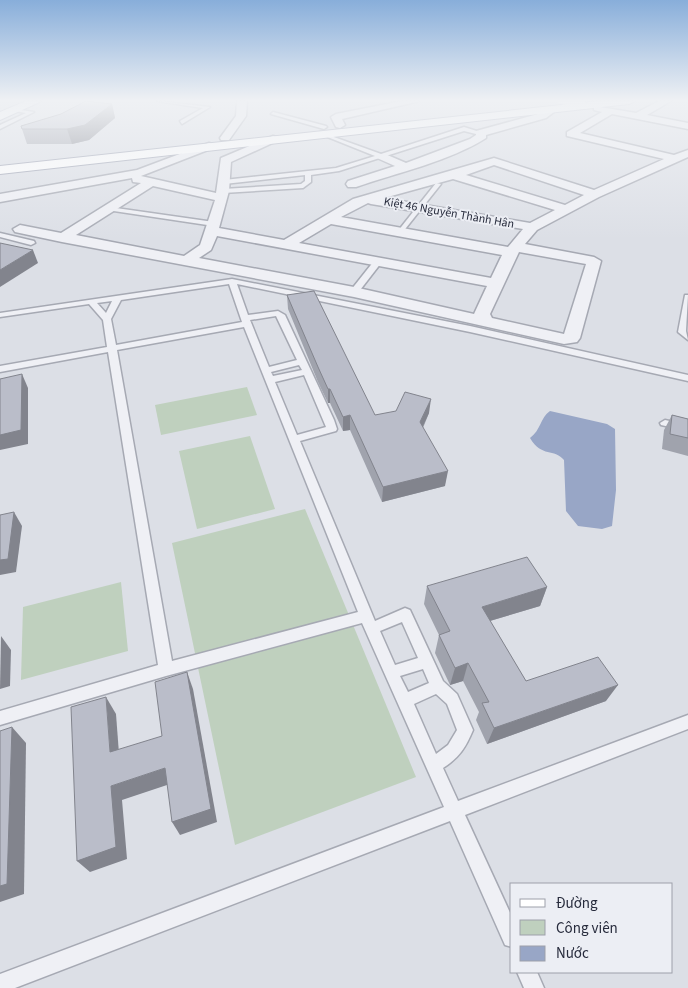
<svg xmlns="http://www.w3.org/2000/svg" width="688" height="988" viewBox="0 0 688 988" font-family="'Source Sans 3',sans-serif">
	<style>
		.green { fill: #bfd0be }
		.water { fill: #98a6c6 }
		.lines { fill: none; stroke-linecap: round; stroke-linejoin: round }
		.service-casing { stroke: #a6a9b3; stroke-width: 3 }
		.minor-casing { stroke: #a6a9b3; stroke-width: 3 }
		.primary-casing { stroke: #9ca1b2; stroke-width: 2 }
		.service { fill: #eff0f5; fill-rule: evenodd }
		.minor { fill: #eff0f5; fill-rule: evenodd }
		.secondary { fill: #fff; fill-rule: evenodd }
		.primary { fill: #fff; fill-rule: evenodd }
		.wall { fill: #a0a3ad }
		.shaded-wall { fill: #82848d }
		.building { fill: #babdc9; stroke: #82848d }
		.labels { text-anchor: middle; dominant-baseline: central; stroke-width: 4; stroke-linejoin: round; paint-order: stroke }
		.far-street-label { font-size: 12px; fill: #272b3c; stroke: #eceef4 }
	</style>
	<rect width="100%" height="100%" fill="#dcdfe6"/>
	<g class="green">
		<polygon points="247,387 257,415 161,435 155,405"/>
		<polygon points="250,436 275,509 197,529 179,451"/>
		<polygon points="305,509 416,777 235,845 172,543"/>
		<polygon points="121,582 128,651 21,680 23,607"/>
	</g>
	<path class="water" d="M550,411L607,424L615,429L616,490L612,526L602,529L578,526L566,511L564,460C554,448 542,458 530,438C541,430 540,418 550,411Z"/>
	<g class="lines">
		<defs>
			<g id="service">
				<polygon points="157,101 210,107 182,124 180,121 203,108"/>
				<polygon points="14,109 34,112 0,129 0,125 26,113 14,111"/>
				<polygon points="273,112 326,126 327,127 324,129 271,114"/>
				<polygon points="464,127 483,133 480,135 464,131 339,171 311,175 311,182 303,188 223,193 220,191 223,189 301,184 305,181 305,175 224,184 221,182 224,180 336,168 375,156 320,134 320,132 381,154"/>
				<polygon points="436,183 441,184 402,233 398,233 398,231"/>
				<polygon points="109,207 214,222 217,224 214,226 107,210 106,209"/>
				<polygon points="0,233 34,241 35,243 31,245 0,237"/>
				<polygon points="374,261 381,263 357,294 351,294 351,290"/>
				<path d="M232,279L470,326L688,375V381L470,332L237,284L248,315L278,311L285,315L334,420L337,429L336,431L300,441L375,621L405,608L410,610L443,681L457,694L473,730C466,747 459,758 443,768L458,801L688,715V729L465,815L512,917V947L505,945L450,821L15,988H0V974L444,807L362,623L166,676L0,725V711L158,665L108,352L0,372V366L107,347L103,320L89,304L0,317V313ZM229,284L242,322L116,345L111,319L121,300ZM112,301L106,313L97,303ZM276,316L297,360L269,367L250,320ZM244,327L358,612L172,661L117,350ZM299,365L302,370L273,376L271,372ZM304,375L326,427L297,435L275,382ZM402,622L418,658L395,665L380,631ZM423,669L429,683L408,692L400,676ZM436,694L447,704L457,730L448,745L436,754L414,704Z"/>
				<polygon points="685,295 688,295 686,331 688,340 678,332"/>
				<polygon points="665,420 688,425 688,431 661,425 660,423"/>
				<polygon points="517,972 537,972 544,988 524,988"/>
			</g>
			<g id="minor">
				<polygon points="237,101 247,101 246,116 229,140 221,140 220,138 236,116"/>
				<polygon points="402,101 420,101 342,119 345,125 340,128 336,127 331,117 336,114"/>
				<path d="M659,101H671L647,115L688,123V129L612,114L580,133L674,155L688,150V157L599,197L537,230L525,244L594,257L601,261L580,338L577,342L564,344L354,297L62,242L15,232L13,229L20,225L61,233L141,183L133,182L132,178L0,202V194L137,170L209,143L213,144V148L141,176L216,193L221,158L273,136L277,137V141L231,162L229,191L219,228L284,240L353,199L494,158L594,190L664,159L567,136V132L602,112L594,110V106L636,113ZM494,165L584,195L565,205L466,175ZM453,179L555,210L530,223L384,198ZM153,186L215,200L200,245L184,256L76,235ZM368,203L371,204L523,229L508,247L341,217ZM331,224L502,255L491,278L299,243ZM217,236L487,286L474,314L354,287L199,258L211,250ZM519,252L586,264L564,334L492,318L490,314Z"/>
				<path d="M550,107L558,109L546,118L486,135V138C450,161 396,173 356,187H348L346,184L348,181L395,166L377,158V154H385L406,163L470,139L476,135V131L538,114Z"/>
			</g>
			<g id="primary">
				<polygon points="26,101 42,101 0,120 0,112"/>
				<polygon points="599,101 635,101 629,104 0,174 0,166"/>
			</g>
		</defs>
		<use href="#service" class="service-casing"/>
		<use href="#minor" class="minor-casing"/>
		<use href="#primary" class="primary-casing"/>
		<use href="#service" class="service"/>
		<use href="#minor" class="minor"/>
		<polygon class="secondary" points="555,101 582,101 592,105 586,109 561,104"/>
		<use href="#primary" class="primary"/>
	</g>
	<g class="wall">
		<polygon points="112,104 115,118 89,140 72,144 27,144 22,129"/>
		<polygon points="287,295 375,415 429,413 423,428 445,486 382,502 350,430 343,431 330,403 328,403 318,382 288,309"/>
		<polygon points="672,415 688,419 688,456 662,449 664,430"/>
		<polygon points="427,586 547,587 540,606 490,621 526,681 606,701 487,744 476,720 479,712 463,681 450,685 435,653 439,635 424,604"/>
	</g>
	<g class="shaded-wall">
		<polygon points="112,104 115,118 89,140 72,144 67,129"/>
		<polygon points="33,250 38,263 0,287 0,270"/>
		<polygon points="22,374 28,388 28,444 0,450 0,435"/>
		<rect x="328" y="389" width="2" height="14"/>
		<polygon points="431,399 429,413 418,437 420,422"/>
		<polygon points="350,415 350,430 343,431 343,417"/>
		<polygon points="448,471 445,486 382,502 383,487"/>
		<polygon points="14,512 22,526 16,572 0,575 0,560"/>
		<polygon points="547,587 540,606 476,625 482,607"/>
		<polygon points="1,636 11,650 10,686 0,689"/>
		<polygon points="468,663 463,681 450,685 455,668"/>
		<polygon points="187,672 193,689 217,822 180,835 172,822"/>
		<polygon points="618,685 606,701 487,744 494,728"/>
		<polygon points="106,697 116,714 120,767 110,752"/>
		<polygon points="12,727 26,743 24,894 0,902 0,886"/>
		<polygon points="165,768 173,783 122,800 127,859 90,872 77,861 111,786"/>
	</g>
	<g class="building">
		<polygon points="86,101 112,104 85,125 67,129 22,129 21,126 61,114"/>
		<polygon points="0,243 33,250 0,270"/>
		<polygon points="314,291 375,415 396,411 405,392 431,399 420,422 448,471 383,487 350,415 343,417 330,389 328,389 318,367 287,295"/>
		<polygon points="22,374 21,430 0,435 0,379"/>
		<polygon points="672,415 688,419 688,438 670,434"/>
		<polygon points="14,512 8,559 0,560 0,515"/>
		<polygon points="527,557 547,587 482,607 526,681 598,657 618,685 494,728 482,703 489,702 468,663 455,668 439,635 450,631 427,586"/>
		<polygon points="187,672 211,809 172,822 165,768 111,786 116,847 77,861 71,707 106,697 110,752 162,736 155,682"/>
		<polygon points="12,727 7,884 0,886 0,731"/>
	</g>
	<linearGradient id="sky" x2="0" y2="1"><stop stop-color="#88aeda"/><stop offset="0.42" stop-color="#eff1f4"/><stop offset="1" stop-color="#eff1f4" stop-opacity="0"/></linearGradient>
	<rect width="688" height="239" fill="url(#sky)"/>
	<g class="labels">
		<g class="far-street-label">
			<text transform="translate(449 213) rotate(10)">Kiệt 46 Nguyễn Thành Hân</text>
		</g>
	</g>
	<rect x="510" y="883" width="162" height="90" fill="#eceef4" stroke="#9da0aa"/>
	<rect x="520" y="899" width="25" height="8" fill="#ffffff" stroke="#9da0aa"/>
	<text x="556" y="908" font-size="15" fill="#272b3c">Đường</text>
	<rect x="520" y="920" width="25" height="15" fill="#bfd0be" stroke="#9da0aa"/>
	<text x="556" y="933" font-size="15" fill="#272b3c">Công viên</text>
	<rect x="520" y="946" width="25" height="15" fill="#98a6c6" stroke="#9da0aa"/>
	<text x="556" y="958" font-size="15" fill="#272b3c">Nước</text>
</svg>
